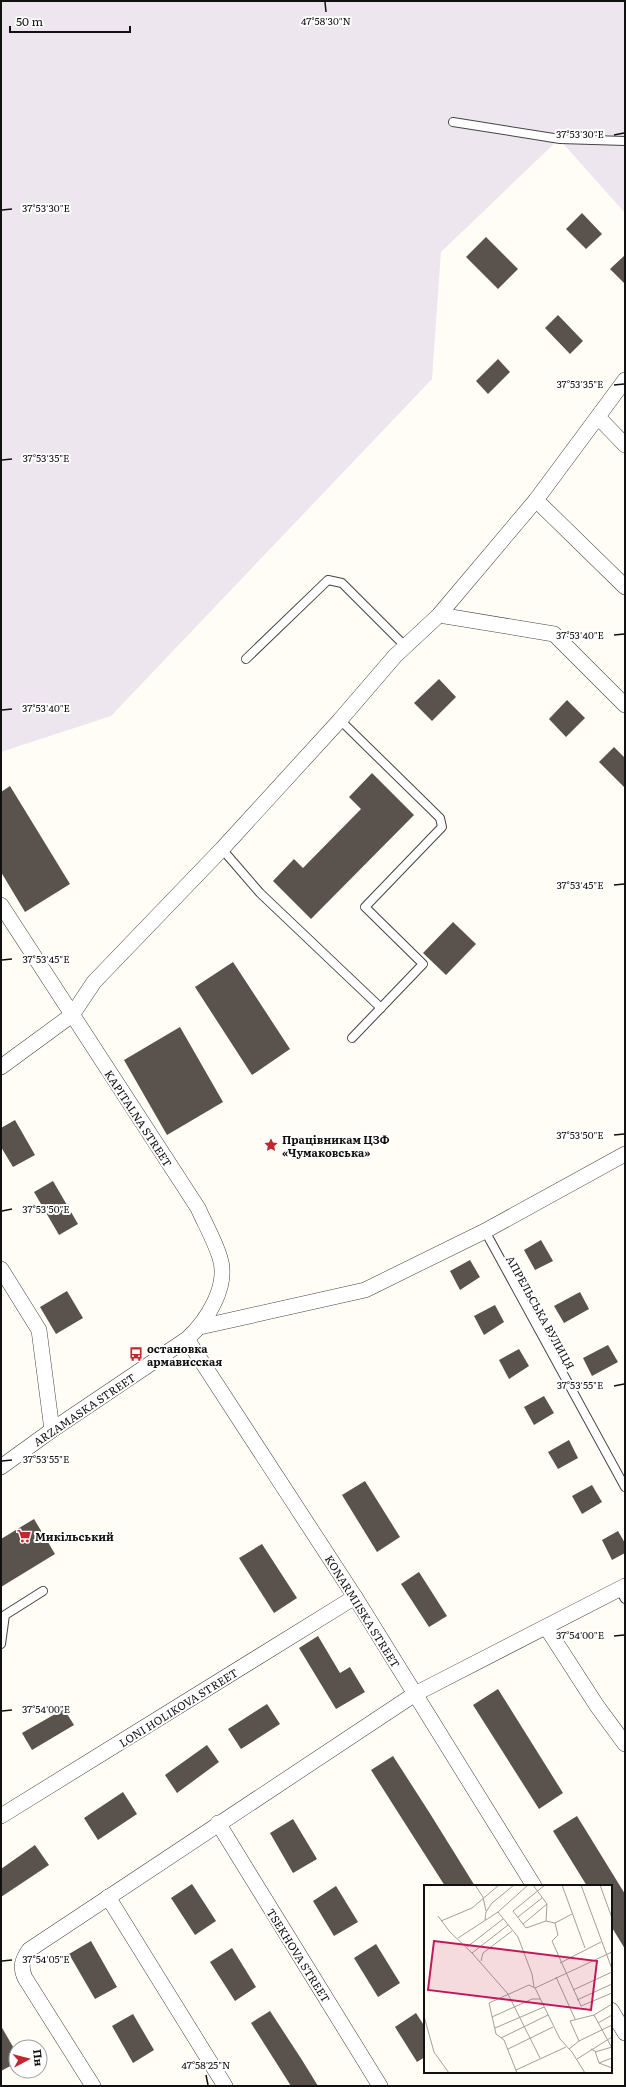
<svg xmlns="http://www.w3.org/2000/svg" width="626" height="2087" viewBox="0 0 626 2087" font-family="Literata,serif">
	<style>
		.industrial { fill: #eee6ef }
		.building { fill: #5a524d }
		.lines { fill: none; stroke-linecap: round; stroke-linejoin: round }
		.lane-casing { stroke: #444; stroke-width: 10 }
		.street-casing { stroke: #444; stroke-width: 16 }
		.lane { stroke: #fff; stroke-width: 8 }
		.street { stroke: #fff; stroke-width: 15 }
		.ticks { fill: none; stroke: #111; stroke-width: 1.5 }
		.labels { text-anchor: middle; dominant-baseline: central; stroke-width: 4; stroke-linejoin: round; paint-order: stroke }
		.street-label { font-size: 11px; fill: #111; stroke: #fff }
		.poi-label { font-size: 11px; font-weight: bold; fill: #111; stroke: #fff; text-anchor: start }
		.inset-road { fill: none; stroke: #a09f9a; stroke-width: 1 }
		.view { fill: #c2185b; fill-opacity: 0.15; stroke: #c2185b; stroke-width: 2 }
		.inset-edge { fill: none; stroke: #111; stroke-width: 2 }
		.ticks-label { font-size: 10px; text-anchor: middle; fill: #111; stroke: #fff; stroke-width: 4; stroke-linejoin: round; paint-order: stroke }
	</style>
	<rect width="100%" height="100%" fill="#fffdf5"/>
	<polygon class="industrial" points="1,1 625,1 625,213 559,139 441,252 432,379 111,716 1,752"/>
	<g class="building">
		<polygon points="582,213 602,234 586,249 566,229"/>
		<polygon points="486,237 518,269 498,289 466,257"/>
		<polygon points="625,255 625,284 610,269"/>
		<polygon points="558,315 583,341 570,354 545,328"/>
		<polygon points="498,359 510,372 488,394 476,381"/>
		<polygon points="439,679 456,697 432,721 414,703"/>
		<polygon points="567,700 585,718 566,737 549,719"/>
		<polygon points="614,747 625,758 625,788 599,762"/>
		<polygon points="372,773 414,815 311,919 273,881 294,859 303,868 361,809 349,797"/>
		<polygon points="10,786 70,884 25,912 1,872 1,792"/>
		<polygon points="453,922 476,944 446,975 423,953"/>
		<polygon points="233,962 290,1049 252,1075 195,987"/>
		<polygon points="180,1027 223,1102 167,1135 124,1060"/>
		<polygon points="15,1120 35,1155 13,1167 1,1147 1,1128"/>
		<polygon points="53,1181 78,1224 59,1235 34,1192"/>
		<polygon points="541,1240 553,1261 535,1270 524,1250"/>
		<polygon points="470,1260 480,1277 460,1290 450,1271"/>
		<polygon points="67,1291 83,1318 56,1334 40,1307"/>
		<polygon points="580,1292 589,1309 564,1323 554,1306"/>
		<polygon points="495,1305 504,1322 484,1335 474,1316"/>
		<polygon points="608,1345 618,1362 592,1376 583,1358"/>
		<polygon points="519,1349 529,1366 509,1379 499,1360"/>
		<polygon points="544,1396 554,1413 534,1425 524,1407"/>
		<polygon points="569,1440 578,1458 558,1469 548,1452"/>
		<polygon points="365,1481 400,1537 377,1552 342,1495"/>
		<polygon points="592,1485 602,1502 582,1514 572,1496"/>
		<polygon points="34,1519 55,1554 1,1587 1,1539"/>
		<polygon points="618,1531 625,1543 625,1553 612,1560 602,1540"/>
		<polygon points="262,1544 297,1598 274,1613 239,1558"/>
		<polygon points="419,1572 447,1616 429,1627 401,1584"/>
		<polygon points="318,1636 340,1673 350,1667 365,1692 336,1709 299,1648"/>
		<polygon points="498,1689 563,1793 539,1809 473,1705"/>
		<polygon points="267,1704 280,1724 241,1749 228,1729"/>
		<polygon points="64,1709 74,1725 32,1750 22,1733"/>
		<polygon points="207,1745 219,1762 177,1793 165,1775"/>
		<polygon points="393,1756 429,1812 475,1886 445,1886 399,1814 371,1770"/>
		<polygon points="123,1792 137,1814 98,1840 84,1818"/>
		<polygon points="577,1816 625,1894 625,1949 611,1926 611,1886 587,1886 553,1831"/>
		<polygon points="293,1819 317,1859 293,1873 270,1833"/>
		<polygon points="35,1845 49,1865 1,1897 1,1869"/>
		<polygon points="192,1884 216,1921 195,1935 171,1898"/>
		<polygon points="336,1886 358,1922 334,1936 313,1901"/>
		<polygon points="91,1941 117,1987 95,1999 69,1954"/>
		<polygon points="376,1944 400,1983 378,1997 354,1958"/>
		<polygon points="232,1948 256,1987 235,2001 210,1962"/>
		<polygon points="270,2011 302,2060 318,2086 291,2086 251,2023"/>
		<polygon points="416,2013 425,2027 425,2057 417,2062 395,2027"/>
		<polygon points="133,2014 154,2050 133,2063 112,2026"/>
		<polygon points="1,2026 16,2052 16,2063 1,2071"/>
	</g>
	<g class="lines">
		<defs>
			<g id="lane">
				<polyline points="453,122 560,139 625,141"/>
				<polyline points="246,659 328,580 342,583 405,646"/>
				<polyline points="340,720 440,818 442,827 365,907 423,964 352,1038"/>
				<polyline points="222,849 260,893 381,1008"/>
				<polyline points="485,1231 625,1487"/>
				<polyline points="619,1589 625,1599"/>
				<polyline points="1,1644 5,1615 43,1591"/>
			</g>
			<g id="street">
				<polyline points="598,417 625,445"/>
				<polyline points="536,500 625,587"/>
				<polyline points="439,615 554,634 625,705"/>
				<path d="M1,905L198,1208C205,1224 215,1241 220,1258C229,1286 207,1321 187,1339L52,1430L1,1467"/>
				<polyline points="1,1067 72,1015 94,982 222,849 340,720 395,656 439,615 536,500 625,380"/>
				<polyline points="1,1269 39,1330 52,1430"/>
				<polyline points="200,1327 365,1290 485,1231 625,1154"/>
				<polyline points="187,1339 355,1597 534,1886"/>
				<polyline points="546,1627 597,1706 625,1744"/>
				<polyline points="1,1816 355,1597"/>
				<polyline points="218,1823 380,2086"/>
				<polyline points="108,1897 225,2086"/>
				<polyline points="611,2010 625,2033"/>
				<path d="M93,2086L25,1978C20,1967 22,1960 29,1950L415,1694L625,1586"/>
			</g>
		</defs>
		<use href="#lane" class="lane-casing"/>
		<use href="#street" class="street-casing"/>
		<use href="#lane" class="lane"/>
		<use href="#street" class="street"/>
	</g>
	<path class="ticks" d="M325,2L326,12M614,135L624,133M2,210L12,209M614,385L624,384M2,460L12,459M614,635L624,634M2,710L12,709M614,885L624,884M2,960L12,959M614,1135L624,1134M2,1211L12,1209M614,1386L624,1384M2,1461L12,1460M614,1636L624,1635M2,1711L12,1710M2,1961L12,1960M206,2075L208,2085"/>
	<defs>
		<symbol id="sight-bare" viewBox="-9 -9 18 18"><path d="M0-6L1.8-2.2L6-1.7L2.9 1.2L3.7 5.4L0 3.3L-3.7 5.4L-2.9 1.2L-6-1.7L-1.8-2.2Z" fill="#c4262e" stroke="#fff" stroke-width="2.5" paint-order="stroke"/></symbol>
		<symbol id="bus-bare" viewBox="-9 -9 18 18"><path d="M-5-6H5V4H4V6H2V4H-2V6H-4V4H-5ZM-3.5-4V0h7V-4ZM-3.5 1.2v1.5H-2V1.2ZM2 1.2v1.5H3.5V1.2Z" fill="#c4262e" stroke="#fff" stroke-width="2.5" paint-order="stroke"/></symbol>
		<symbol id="supermarket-bare" viewBox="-9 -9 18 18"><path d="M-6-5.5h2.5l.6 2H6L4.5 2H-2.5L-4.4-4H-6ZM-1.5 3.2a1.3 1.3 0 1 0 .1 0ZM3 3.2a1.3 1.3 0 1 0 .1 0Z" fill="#c4262e" stroke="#fff" stroke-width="2.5" paint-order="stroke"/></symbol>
	</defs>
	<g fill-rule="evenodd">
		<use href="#sight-bare" x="261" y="1135" width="20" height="20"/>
		<use href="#bus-bare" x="126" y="1344" width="20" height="20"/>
		<use href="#supermarket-bare" x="14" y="1526" width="20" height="20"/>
	</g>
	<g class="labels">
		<g class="street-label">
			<text transform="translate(139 1118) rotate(57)">KAPITALNA STREET</text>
			<text transform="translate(541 1312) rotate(61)">АПРЕЛЬСЬКА ВУЛИЦЯ</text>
			<text transform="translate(84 1409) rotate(-34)">ARZAMASKA STREET</text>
			<text transform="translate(363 1611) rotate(58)">KONARMIISKA STREET</text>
			<text transform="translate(178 1707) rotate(-32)">LONI HOLIKOVA STREET</text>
			<text transform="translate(299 1955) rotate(58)">TSEKHOVA STREET</text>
		</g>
		<g class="poi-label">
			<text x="282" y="1139">Працівникам ЦЗФ<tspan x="282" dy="13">«Чумаковська»</tspan></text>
			<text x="147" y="1348">остановка<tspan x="147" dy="13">армависская</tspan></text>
			<text x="35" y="1536">Микільський</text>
		</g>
	</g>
	<g transform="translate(424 1885)">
		<rect width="188" height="188" fill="#fffdf5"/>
		<path class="inset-road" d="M51,0L59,12L62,26M109,0L123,19M121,0L89,26L102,43L122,36L131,38L148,29M138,0L161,63M157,0L188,84M176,0L188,33M74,27L94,52L108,89L110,102M14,31L26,47L48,68L84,109L116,173M94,32L118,13M61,35L62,27L68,18L90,0M17,36L48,23L75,0M122,36L123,19M131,38L134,50L128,56L157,121L188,108M99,39L123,19M34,53L74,27L104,0M43,62L79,34M48,68L84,40M57,76L59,68L88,46M136,78L177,57M132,92L151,134M111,103L188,67M149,105L188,87M153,115L188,99M170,130L188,163M0,131L10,167L25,188M68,132L108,114H116M174,138L188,130M71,143L120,122M77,153L124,130M155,156L188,140M84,164L129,142M145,164L155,156L146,136L170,130L188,119M167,164L171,166L175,178L188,183M171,167L188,162M153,174L188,152M175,178L188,173M92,185L142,162M93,188L80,155L72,149L65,118L105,100L111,103L136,154L148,167L161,188"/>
		<path class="view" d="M10,56L173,76L167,125L4,105Z"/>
		<rect width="188" height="188" class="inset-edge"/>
	</g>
	<g class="ticks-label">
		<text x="326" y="25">47°58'30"N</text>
		<text x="580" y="138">37°53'30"E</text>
		<text x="46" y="212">37°53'30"E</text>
		<text x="580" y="388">37°53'35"E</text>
		<text x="46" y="462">37°53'35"E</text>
		<text x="580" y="639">37°53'40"E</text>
		<text x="46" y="712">37°53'40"E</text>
		<text x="580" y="889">37°53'45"E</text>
		<text x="46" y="963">37°53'45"E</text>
		<text x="580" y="1139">37°53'50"E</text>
		<text x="46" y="1213">37°53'50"E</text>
		<text x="580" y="1389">37°53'55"E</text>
		<text x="46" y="1463">37°53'55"E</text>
		<text x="580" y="1639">37°54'00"E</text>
		<text x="46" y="1713">37°54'00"E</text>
		<text x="46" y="1963">37°54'05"E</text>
		<text x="206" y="2069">47°58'25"N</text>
	</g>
	<rect width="626" height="2087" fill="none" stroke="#111111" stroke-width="4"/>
	<g transform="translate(28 2059) rotate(83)"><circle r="19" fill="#ffffff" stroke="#a0a0a0"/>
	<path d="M0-3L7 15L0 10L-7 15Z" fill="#c4262e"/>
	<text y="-6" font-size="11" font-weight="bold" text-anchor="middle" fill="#111111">Пн</text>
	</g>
	<path d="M10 26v6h120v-6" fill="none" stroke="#111111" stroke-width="2"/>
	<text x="16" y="26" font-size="12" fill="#111111" stroke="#ffffff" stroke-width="3" paint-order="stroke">50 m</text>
</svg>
